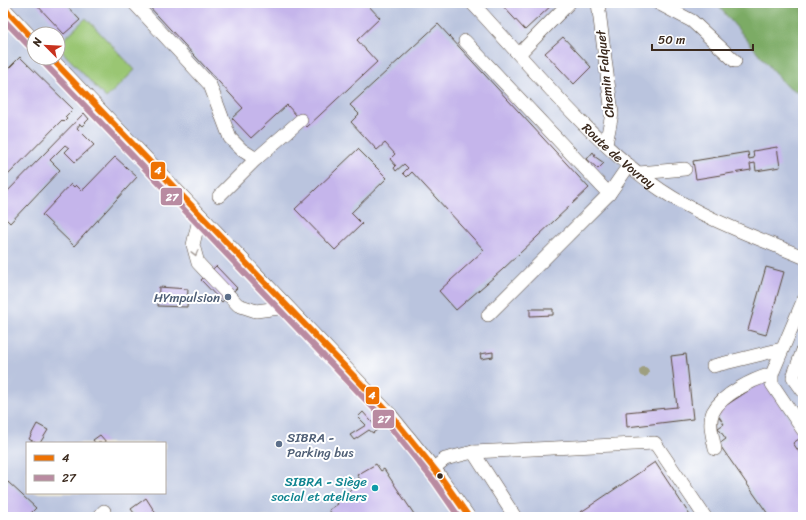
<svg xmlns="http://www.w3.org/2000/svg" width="806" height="520" viewBox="0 0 806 520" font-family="Sriracha,sans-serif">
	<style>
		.industrial { fill: #bac4de; fill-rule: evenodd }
		.green { fill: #9ac673; stroke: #6a7848 }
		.forest { fill: #7bab65; stroke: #5b6a42 }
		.building { fill: #c5b5eb }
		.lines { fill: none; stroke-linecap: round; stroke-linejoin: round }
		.minor-casing { stroke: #564739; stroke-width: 14 }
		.minor { stroke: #fff; stroke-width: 13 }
		.bus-1-casing { stroke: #fff; stroke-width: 9 }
		.bus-2-casing { stroke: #fff; stroke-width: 9 }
		.bus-1 { stroke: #ee7203; stroke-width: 6 }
		.bus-2 { stroke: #b98ba1; stroke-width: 6 }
		.tree { fill: #9e9f80 }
		.oneway { stroke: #a79f9a }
		.service-dot { fill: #5c6f8a; stroke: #fff; stroke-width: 1.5 }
		.bus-dot { fill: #3b2a1e; stroke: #fff; stroke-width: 1.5 }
		.culture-dot { fill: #0f9aa8; stroke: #fff; stroke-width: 1.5 }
		.labels { text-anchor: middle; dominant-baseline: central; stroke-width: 4; stroke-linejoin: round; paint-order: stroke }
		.street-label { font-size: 13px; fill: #3b2a1e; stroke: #fff }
		.service-label { font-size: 13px; fill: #4e5e75; stroke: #fff; text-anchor: end }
		.culture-label { font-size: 13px; fill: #0d838f; stroke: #fff; text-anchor: end }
		.line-badge { stroke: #fff; stroke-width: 1.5 }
		.badge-label { font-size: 11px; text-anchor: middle; font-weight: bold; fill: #fff }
	</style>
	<rect width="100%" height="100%" fill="#fff"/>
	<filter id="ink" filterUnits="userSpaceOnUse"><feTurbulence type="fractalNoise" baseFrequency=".025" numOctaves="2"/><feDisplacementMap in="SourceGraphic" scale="8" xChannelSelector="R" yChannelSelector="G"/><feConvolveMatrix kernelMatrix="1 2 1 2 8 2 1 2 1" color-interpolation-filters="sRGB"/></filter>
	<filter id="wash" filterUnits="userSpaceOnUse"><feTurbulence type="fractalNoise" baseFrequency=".012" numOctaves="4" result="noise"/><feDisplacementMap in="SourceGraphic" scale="16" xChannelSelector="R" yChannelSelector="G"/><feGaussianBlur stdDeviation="0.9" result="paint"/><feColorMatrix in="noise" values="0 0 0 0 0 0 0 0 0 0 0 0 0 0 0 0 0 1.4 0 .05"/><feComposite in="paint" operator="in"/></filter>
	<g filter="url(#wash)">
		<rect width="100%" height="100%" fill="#efead2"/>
		<path class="industrial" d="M3,3H716L785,85L803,95V517H3ZM34,34H58V58H34ZM27,443H165V493H27Z"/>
		<polygon class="green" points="86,18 135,70 106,98 58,47 58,45"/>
		<polygon class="forest" points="716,3 803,3 803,95 785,85"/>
		<g id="blocks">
			<g class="building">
				<polygon points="35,3 64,3 80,20 64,34"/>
				<polygon points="146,3 366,3 380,18 357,40 377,62 307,127 287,105 251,138 232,118 243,108"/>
				<polygon points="500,3 554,3 525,30"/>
				<polygon points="438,24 589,188 502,270 456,310 439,291 484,250 412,172 407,177 403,173 408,168 404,164 396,171 394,168 396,166 390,159 395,154 385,143 377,150 351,122 359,114 350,105"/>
				<polygon points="563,37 591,67 574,84 545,53"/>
				<polygon points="20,57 73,109 65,117 67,119 64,122 62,120 3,180 3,74"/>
				<polygon points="84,113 89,119 82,126 80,124 77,128 94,145 75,162 65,152 69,148 65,145 50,160 60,170 10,223 3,216 3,196"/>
				<polygon points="777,147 780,167 756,171 755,163 750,164 751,170 696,179 693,161 748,152 749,159 754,158 753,151"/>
				<polygon points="358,149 387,178 351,213 362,224 335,250 295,209"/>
				<polygon points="593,152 595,155 594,156 604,163 598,169 587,159"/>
				<polygon points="115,157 137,177 74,246 42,215 71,184 74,187 76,185 81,190 84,189"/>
				<polygon points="216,266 237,288 222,302 201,280"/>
				<polygon points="766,267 784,272 766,335 748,330"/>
				<polygon points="159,287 188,289 187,307 158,306"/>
				<polygon points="530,309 553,309 553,315 530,316"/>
				<polygon points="493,352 493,357 481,359 480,354"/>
				<polygon points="686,354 693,419 627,427 626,412 677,407 671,356"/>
				<polygon points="763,381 802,437 793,443 803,458 803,517 770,517 719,444 726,439 718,428 724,424 716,412"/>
				<polygon points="363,412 378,429 373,433 369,430 354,440 350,435 366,425 358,417"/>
				<polygon points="37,424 48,430 40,443 36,443 29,439"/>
				<polygon points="100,435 107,443 95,443 93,440"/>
				<polygon points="655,462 691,517 573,517 587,508"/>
				<polygon points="376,464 381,471 384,469 416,517 334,517 329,510 338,504 335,500 362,482 357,475"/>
				<polygon points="8,482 36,508 27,517 3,517 3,488"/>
				<polygon points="146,498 158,517 137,517 131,509"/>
			</g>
		</g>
	</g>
	<g filter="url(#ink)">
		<use href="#blocks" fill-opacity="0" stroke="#564739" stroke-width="1"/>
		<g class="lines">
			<defs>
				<g id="minor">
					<polyline points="134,3 210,85 230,138 242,150 256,159 301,120"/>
					<path id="s1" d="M472,3C530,65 590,141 661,190C704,219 756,237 803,257"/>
					<polyline points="598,3 612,114 606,144"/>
					<polyline points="658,3 692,21 735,61"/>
					<polyline points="3,7 34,40"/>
					<polyline points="465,41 609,194 629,165"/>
					<polyline points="519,54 569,3"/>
					<polyline points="51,58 390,414 440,476 469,517"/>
					<polyline points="639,173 685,169"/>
					<polyline points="219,196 256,159"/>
					<polyline points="200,215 193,245 198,263 238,305 256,311 287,307"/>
					<polyline points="488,315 609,194"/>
					<polyline points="803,350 793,377 803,391"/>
					<polyline points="713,366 782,349"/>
					<polyline points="772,374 772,384 803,430"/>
					<path d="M715,449C713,438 708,423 713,412C722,394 754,379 772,374L803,301"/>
					<polyline points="473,452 515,517"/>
					<polyline points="434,468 445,459 473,452 655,443 705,517"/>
					<polyline points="99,517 104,511"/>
				</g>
			</defs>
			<use href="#minor" class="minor-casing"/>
			<use href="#minor" class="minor"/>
			<defs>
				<g id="bus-1">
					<polyline points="3,7 34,40"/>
					<polyline points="51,58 390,414 440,476 469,517"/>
				</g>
				<g id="bus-2">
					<polyline points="3,19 28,45"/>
					<polyline points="45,64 384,419 434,481 459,517"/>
				</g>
			</defs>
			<use href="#bus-1" class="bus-1-casing"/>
			<use href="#bus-2" class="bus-2-casing"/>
			<use href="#bus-1" class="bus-1"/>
			<use href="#bus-2" class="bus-2"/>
		</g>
		<circle class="tree" cx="644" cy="372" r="5"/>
		<defs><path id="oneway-chevron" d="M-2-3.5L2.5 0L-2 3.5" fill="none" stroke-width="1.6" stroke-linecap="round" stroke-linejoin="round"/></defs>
		<use class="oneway" href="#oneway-chevron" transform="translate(195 253) rotate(75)"/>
	</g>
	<g class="service-dot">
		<circle cx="228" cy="297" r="4"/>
		<circle cx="279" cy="444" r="4"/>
	</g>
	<circle class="bus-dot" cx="440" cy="476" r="3.5"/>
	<circle class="culture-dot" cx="375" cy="488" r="4"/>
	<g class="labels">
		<g class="street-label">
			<text transform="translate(605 74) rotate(-96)">Chemin Falquet</text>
			<text stroke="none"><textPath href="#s1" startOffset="212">Route de Vovray</textPath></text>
		</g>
		<g class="service-label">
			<text x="220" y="297">HYmpulsion</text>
			<text x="287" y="437" text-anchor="start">SIBRA -<tspan x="287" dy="15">Parking bus</tspan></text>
		</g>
		<g class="culture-label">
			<text x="367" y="481">SIBRA - Siège<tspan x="367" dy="15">social et ateliers</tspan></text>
		</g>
	</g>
	<g class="line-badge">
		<rect x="150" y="161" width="16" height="19" rx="4" fill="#ee7203"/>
		<rect x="160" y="187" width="23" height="19" rx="4" fill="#b98ba1"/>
		<rect x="365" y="386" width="15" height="19" rx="4" fill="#ee7203"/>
		<rect x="372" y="409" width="23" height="20" rx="4" fill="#b98ba1"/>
	</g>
	<g class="badge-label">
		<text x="158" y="174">4</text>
		<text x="172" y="201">27</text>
		<text x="372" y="399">4</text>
		<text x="384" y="423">27</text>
	</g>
	<rect width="806" height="520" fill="none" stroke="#fff" stroke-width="16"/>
	<rect x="26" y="442" width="140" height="52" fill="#ffffff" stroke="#b1aaa5"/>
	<rect x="34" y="455" width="20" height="6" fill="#ee7203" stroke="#b1aaa5"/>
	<text x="62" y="462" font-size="12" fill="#3b2a1e">4</text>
	<rect x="34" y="475" width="20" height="6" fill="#b98ba1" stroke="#b1aaa5"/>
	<text x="62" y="482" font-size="12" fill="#3b2a1e">27</text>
	<g transform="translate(46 46) rotate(294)"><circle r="19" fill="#ffffff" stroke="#b1aaa5"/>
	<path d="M0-3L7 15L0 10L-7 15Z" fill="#c8321e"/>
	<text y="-6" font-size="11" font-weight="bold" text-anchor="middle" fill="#3b2a1e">N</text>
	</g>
	<path d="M652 44v6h101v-6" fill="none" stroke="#3b2a1e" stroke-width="2"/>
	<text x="658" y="44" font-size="12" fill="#3b2a1e" stroke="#ffffff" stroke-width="3" paint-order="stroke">50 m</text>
</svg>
